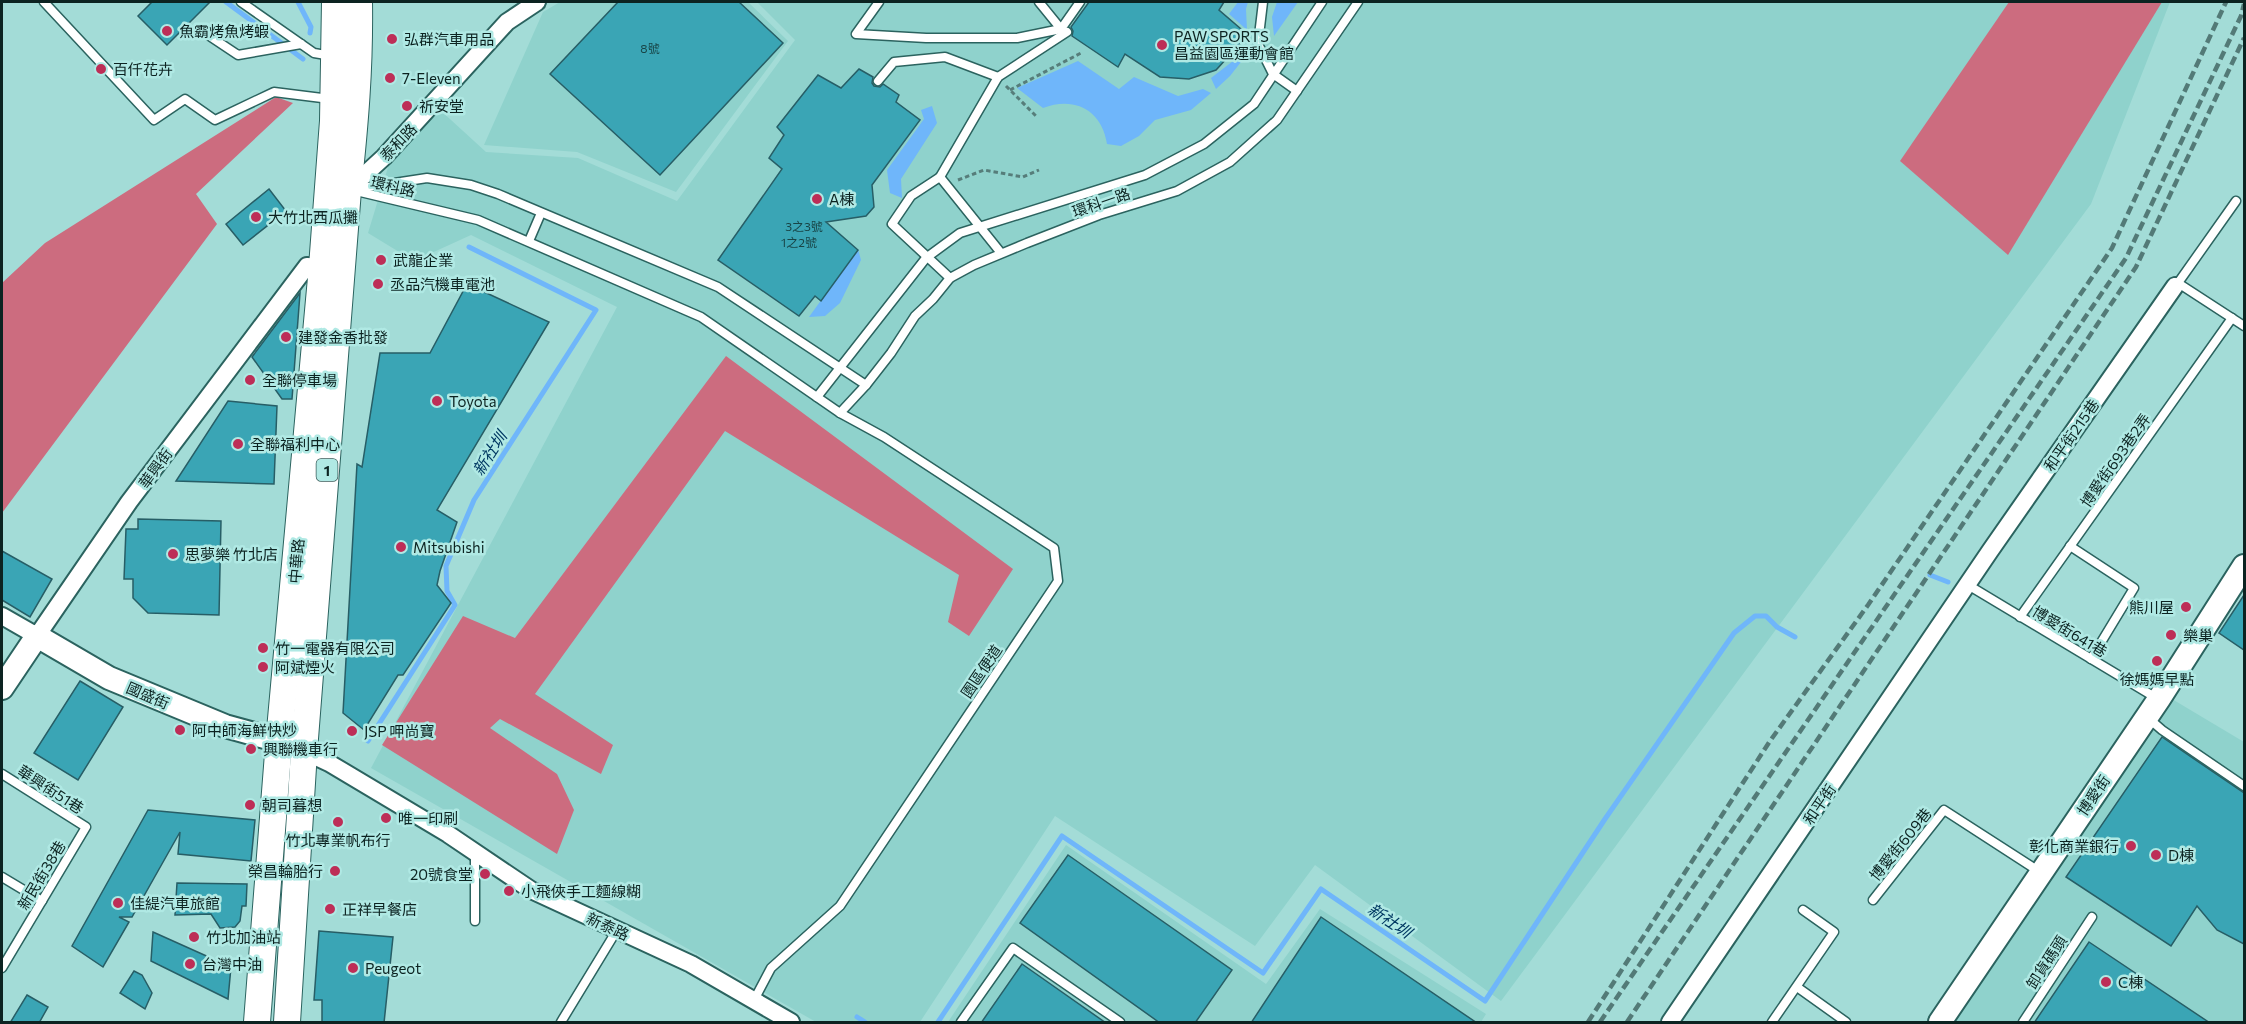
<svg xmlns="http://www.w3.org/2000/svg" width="2246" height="1024" viewBox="0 0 2246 1024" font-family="Commissioner,'Noto Sans TC',sans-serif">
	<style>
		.built { fill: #8fd2cc }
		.forest { fill: #cc6c7f }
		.water { fill: #6fb6fa }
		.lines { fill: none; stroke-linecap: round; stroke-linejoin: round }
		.stream { stroke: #6fb6fa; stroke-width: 5 }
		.building { fill: #3aa5b5; stroke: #275e66; stroke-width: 1.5 }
		.lane-casing { stroke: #2b635f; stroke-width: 11 }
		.street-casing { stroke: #2b635f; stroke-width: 20 }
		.secondary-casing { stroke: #2b635f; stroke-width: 26 }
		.primary-casing { stroke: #2b635f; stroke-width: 28 }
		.path { stroke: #567d7a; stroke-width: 3; stroke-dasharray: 4.5 3; stroke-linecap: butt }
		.lane { stroke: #fff; stroke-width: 8 }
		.street { stroke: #fff; stroke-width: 16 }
		.secondary { stroke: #fff; stroke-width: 22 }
		.primary { stroke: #fff; stroke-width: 26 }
		.rail { stroke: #537a77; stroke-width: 4.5; stroke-dasharray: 9 4.5; stroke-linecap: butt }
		.poi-dot { fill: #bd2e57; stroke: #b0e9e4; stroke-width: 2 }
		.labels { text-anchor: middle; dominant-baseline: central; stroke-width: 5; stroke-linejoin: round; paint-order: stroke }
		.number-label { font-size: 12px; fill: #184446 }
		.shield { fill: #b0e9e4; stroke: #3d5e5c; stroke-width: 1.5 }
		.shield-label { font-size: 14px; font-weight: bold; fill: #0c2321 }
		.poi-label { font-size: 15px; fill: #0c2321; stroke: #b0e9e4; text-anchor: start }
		.street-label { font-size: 15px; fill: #0c2321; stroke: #b0e9e4 }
		.water-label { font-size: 16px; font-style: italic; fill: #003862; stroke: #b0e9e4 }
	</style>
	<rect width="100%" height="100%" fill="#a3dcd7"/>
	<g class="built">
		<polygon points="560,2 748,2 788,41 676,192 577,152 484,145 543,12"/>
		<polygon points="757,2 2170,2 2091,204 1501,1001 1315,865 1255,946 1055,816 920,1022 816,1022 371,768 617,307 471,235 414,261 368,233 389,164 439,109 486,152 578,158 677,201 795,40"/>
		<polygon points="2172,699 2244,742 2244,1022 1950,1022"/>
		<polygon points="1066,845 1266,984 1320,909 1486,1014 1481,1022 948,1022"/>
	</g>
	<g class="forest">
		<polygon points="2009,2 2162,2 2008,255 1900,161"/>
		<polygon points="276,97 293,103 196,194 217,224 2,513 2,283 45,243"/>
		<polygon points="726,356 1013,569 969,636 948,622 959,575 725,431 535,694 613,745 601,774 500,719 490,728 557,774 574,810 557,854 382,745 463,616 515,638"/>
	</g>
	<g class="water">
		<polygon points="1238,2 1248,2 1246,9 1247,30 1229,14"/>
		<polygon points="1277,2 1298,2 1274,36 1272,17"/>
		<polygon points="1237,58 1241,62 1230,76 1216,89 1211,78"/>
		<path d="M1078,61L1119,89L1134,77L1178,96L1203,89L1211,93L1191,110L1155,120L1139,136L1121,146L1107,144C1102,109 1073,96 1043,108L1017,88Z"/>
		<polygon points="932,106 937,123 901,179 902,198 890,193 887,170 924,119 921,110"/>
		<polygon points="858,249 861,260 840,303 825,316 809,317"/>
	</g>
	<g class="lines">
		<g class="stream">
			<polyline points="226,2 303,59"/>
			<polyline points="298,2 311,27 310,33"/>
			<polyline points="1930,575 1948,582"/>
			<polyline points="368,741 455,605 447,591 446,566 474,500 596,310 469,247"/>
			<polyline points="857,1017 865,1022"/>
			<polyline points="938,1022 1062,836 1263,973 1321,889 1485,1001 1605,819 1734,633 1755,616 1766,616 1777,627 1795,637"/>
		</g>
	</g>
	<g class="building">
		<polygon points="152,2 210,2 167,45 138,16"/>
		<polygon points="618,2 739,2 783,43 660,175 550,74"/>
		<polygon points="1089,2 1224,2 1219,10 1248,35 1216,70 1189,79 1160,77 1125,54 1118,67 1072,36 1073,31 1071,27"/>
		<polygon points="859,69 873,77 872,83 874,86 880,87 883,84 899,95 896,102 920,120 872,185 874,207 866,216 826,222 858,250 821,301 815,296 799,316 718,260 782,169 769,158 784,135 777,127 818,75 841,88"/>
		<polygon points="269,189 286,211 243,245 226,224"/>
		<polygon points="467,284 549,322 437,510 457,522 440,571 437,585 451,603 403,675 398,675 364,730 343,713 357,464 362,467 380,353 430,353"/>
		<polygon points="300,293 292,399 282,399 252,357"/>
		<polygon points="228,401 277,406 274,484 176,481"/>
		<polygon points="138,519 221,521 219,615 148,613 133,598 133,579 124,579 126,529 138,529"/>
		<polygon points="2,551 52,579 30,617 2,600"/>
		<polygon points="2244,595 2244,650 2219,633"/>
		<polygon points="80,681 123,707 78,780 34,753"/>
		<polygon points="2162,737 2244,793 2244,944 2217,930 2197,906 2171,946 2066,877"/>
		<polygon points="148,810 255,820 251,861 178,854 180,832 132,917 119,917 129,922 103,967 72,946"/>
		<polygon points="1068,855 1232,970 1195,1023 1160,1023 1020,923"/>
		<polygon points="177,883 247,884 246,906 242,906 240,921 235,927 220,928 211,914 175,915"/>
		<polygon points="1321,917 1477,1023 1251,1023"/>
		<polygon points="319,931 393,937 384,1023 322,1023 322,1000 314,1000"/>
		<polygon points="153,932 231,967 228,999 151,961"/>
		<polygon points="2089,942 2210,1023 2034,1023"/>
		<polygon points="1022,964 1106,1023 981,1023"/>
		<polygon points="134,971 142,975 152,993 145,1009 120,993"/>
		<polygon points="27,995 48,1007 39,1023 10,1023"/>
	</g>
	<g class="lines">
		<defs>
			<g id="lane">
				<polyline points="44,2 154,120 185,99 215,120 274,92 330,99"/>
				<polyline points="241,2 314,53 332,56"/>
				<polyline points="879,2 856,34 926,38 1017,38 1061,29 1080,2"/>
				<polyline points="1039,2 1061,29"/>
				<polyline points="1263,2 1258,44 1273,74 1297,91"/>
				<polyline points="202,31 238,55 301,44"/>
				<polyline points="878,81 894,62 945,57 998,77"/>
				<polyline points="940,177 998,77 1067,32"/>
				<polyline points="355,189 427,178 471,185 498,194 718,287 866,385"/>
				<polyline points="352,190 478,220 701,317 840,413 884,437 1054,548 1058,581 840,906 771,968 753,1002"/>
				<polyline points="2236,201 2178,283 2244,326"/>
				<polyline points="529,241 541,213"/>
				<polyline points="950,278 892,224 911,196 940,177 1001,253"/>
				<polyline points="817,397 926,258 960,233 1145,175 1204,144 1254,104 1322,2"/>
				<polyline points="840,413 866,385 891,353 915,316 933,299 950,278 974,265 1027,243 1099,215 1177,191 1230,162 1277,120 1358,2"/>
				<polyline points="2070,546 2134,588 2091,659"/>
				<polyline points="1968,585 2158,699"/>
				<polyline points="2020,617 2232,318"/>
				<polyline points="2147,717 2162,730 2244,786"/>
				<polyline points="2,774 86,827 2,968"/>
				<polyline points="475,853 475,921"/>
				<polyline points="2,877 42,901"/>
				<polyline points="1873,900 1944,810 2040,872"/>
				<polyline points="1797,987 1846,1022"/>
				<polyline points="561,1022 617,930"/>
				<polyline points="961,1022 1013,948 1120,1022"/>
				<polyline points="1772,1022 1834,932 1803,910"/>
				<polyline points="2023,1022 2092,917"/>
			</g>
			<g id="street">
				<polyline points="346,190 348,190 384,157 507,22 537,2"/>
				<polyline points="2,616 37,636 129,502 307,266 322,267"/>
				<polyline points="297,748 329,763 448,834 531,890 691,964 791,1022"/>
				<polyline points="1670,1022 1990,551 2175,286"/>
			</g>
			<g id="secondary">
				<polyline points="2,688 37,636 109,678 225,726 279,741"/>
				<polyline points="1940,1022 2159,699 2244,566"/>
			</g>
			<g id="primary">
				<polyline points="257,1022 279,741 322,267 333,121 335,2"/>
				<path d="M287,1022L304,751L348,190C355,125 360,67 359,2"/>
			</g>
		</defs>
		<use href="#lane" class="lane-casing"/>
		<use href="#street" class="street-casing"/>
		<use href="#secondary" class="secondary-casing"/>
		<use href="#primary" class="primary-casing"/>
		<g class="path">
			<polyline points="1006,86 1037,117"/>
			<polyline points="1010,90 1081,53"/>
			<polyline points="958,180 984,170 1023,177 1039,170"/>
		</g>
		<use href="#lane" class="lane"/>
		<use href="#street" class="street"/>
		<use href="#secondary" class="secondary"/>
		<use href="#primary" class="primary"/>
		<g class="rail">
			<polyline points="1588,1022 1770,741 1868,605 2112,248 2226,2"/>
			<polyline points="1600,1022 2126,258 2241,16 2244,4"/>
			<polyline points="1627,1022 2136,267 2244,38"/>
		</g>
	</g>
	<g class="poi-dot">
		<circle cx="167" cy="31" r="6"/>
		<circle cx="392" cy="39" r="6"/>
		<circle cx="1162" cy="45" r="6"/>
		<circle cx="101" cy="69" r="6"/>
		<circle cx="390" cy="78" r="6"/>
		<circle cx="407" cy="106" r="6"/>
		<circle cx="817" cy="199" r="6"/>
		<circle cx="256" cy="217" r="6"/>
		<circle cx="381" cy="260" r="6"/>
		<circle cx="378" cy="284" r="6"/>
		<circle cx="286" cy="337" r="6"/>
		<circle cx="250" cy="380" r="6"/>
		<circle cx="437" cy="401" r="6"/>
		<circle cx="238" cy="444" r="6"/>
		<circle cx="401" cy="547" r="6"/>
		<circle cx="173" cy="554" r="6"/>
		<circle cx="2186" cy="607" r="6"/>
		<circle cx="2171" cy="635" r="6"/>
		<circle cx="263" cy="648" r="6"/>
		<circle cx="2157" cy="661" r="6"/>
		<circle cx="263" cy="667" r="6"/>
		<circle cx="180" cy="730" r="6"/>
		<circle cx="352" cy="731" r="6"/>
		<circle cx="251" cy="749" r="6"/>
		<circle cx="250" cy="805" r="6"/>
		<circle cx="386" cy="818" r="6"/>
		<circle cx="338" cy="822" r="6"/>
		<circle cx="2131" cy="846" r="6"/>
		<circle cx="2156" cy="855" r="6"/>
		<circle cx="335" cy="871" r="6"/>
		<circle cx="485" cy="874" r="6"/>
		<circle cx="509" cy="891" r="6"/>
		<circle cx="118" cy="903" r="6"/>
		<circle cx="330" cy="909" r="6"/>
		<circle cx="194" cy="937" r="6"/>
		<circle cx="190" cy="964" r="6"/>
		<circle cx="353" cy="968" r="6"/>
		<circle cx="2106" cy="982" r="6"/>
	</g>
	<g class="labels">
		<g class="number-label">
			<text x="650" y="48">8號</text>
			<text x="804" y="226">3之3號</text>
			<text x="799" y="242">1之2號</text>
		</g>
		<rect class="shield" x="316.5" y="459" width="21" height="22" rx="4.5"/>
		<g class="shield-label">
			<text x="327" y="470">1</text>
		</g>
		<g class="poi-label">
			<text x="179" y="31">魚霸烤魚烤蝦</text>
			<text x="1174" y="36">PAW SPORTS<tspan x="1174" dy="17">昌益園區運動會館</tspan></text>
			<text x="404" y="39">弘群汽車用品</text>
			<text x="113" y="69">百仟花卉</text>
			<text x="402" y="78">7-Eleven</text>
			<text x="419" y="106">祈安堂</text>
			<text x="829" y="199">A棟</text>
			<text x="268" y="217">大竹北西瓜攤</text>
			<text x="393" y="260">武龍企業</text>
			<text x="390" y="284">丞品汽機車電池</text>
			<text x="298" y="337">建發金香批發</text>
			<text x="262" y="380">全聯停車場</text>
			<text x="449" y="401">Toyota</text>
			<text x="250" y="444">全聯福利中心</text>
			<text x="413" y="547">Mitsubishi</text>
			<text x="185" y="554">思夢樂 竹北店</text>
			<text x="2174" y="607" text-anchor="end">熊川屋</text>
			<text x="2183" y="635">樂巢</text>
			<text x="275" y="648">竹一電器有限公司</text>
			<text x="275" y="667">阿斌煙火</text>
			<text x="2157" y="679" text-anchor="middle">徐媽媽早點</text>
			<text x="192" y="730">阿中師海鮮快炒</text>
			<text x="364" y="731">JSP 呷尚寶</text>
			<text x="263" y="749">興聯機車行</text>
			<text x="262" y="805">朝司暮想</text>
			<text x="398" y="818">唯一印刷</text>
			<text x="338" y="840" text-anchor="middle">竹北專業帆布行</text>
			<text x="2119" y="846" text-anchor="end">彰化商業銀行</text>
			<text x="2168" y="855">D棟</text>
			<text x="323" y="871" text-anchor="end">榮昌輪胎行</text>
			<text x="473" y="874" text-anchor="end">20號食堂</text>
			<text x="521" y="891">小飛俠手工麵線糊</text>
			<text x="130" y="903">佳緹汽車旅館</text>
			<text x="342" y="909">正祥早餐店</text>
			<text x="206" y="937">竹北加油站</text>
			<text x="202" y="964">台灣中油</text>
			<text x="365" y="968">Peugeot</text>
			<text x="2118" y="982">C棟</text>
		</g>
		<g class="street-label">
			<text transform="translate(398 142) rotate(-46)">泰和路</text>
			<text transform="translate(393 186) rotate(13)">環科路</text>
			<text transform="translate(1101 202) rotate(-19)">環科一路</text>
			<text transform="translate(2071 435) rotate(-55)">和平街215巷</text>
			<text transform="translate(2115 460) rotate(-55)">博愛街693巷2弄</text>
			<text transform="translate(155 468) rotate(-54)">華興街</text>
			<text transform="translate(296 561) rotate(-85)">中華路</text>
			<text transform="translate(2070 631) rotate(31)">博愛街641巷</text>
			<text transform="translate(981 671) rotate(-56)">園區便道</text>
			<text transform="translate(148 695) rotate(23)">國盛街</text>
			<text transform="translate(51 789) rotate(33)">華興街51巷</text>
			<text transform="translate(2093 795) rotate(-56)">博愛街</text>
			<text transform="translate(1819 804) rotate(-56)">和平街</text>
			<text transform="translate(1900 844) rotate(-51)">博愛街609巷</text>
			<text transform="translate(41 875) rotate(-59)">新民街38巷</text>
			<text transform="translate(608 926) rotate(25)">新泰路</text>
			<text transform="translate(2046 962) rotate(-57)">卸貨碼頭</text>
		</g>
		<g class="water-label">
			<text transform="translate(489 453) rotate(-57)">新社圳</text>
			<text transform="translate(1390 920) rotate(34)">新社圳</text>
		</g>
	</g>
	<rect width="2246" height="1024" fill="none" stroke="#0c2321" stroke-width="6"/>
</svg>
